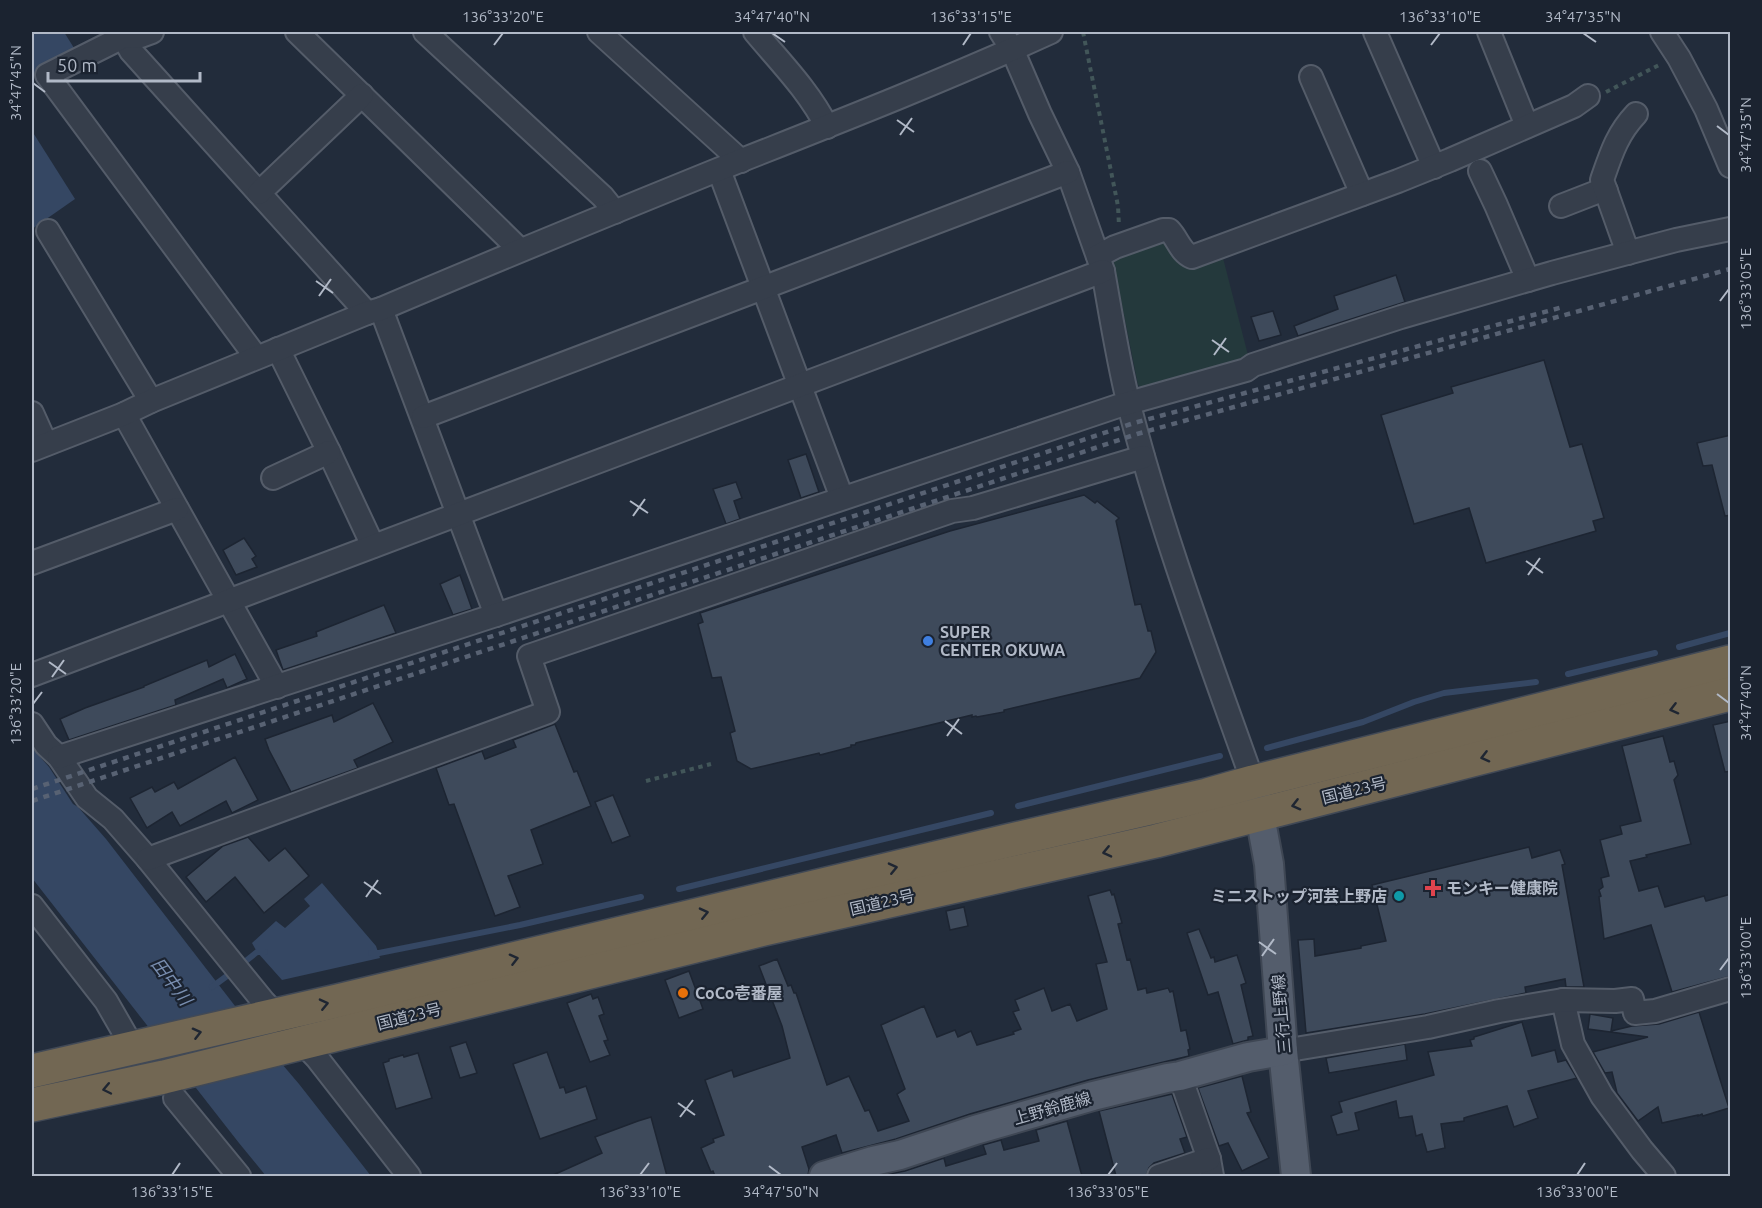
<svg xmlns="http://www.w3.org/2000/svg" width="1762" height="1208" viewBox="0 0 1762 1208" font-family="Ubuntu,'Noto Sans JP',sans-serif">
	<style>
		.green { fill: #24393c }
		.water { fill: #354763 }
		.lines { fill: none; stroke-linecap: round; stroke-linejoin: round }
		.stream { stroke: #354763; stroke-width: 6 }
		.building { fill: #3e4a5b; stroke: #1d2532; stroke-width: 1.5 }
		.minor-casing { stroke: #545c69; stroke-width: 26 }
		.major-casing { stroke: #3f4754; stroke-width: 32 }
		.highway-casing { stroke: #414956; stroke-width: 36 }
		.path { stroke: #425659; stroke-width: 4; stroke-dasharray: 4.5 4.5; stroke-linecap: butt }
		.minor { stroke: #363e4b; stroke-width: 22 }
		.major { stroke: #545d6c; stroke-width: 28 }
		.highway { stroke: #726753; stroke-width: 33 }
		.rail { stroke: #586273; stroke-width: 4.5; stroke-dasharray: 6 6; stroke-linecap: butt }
		.oneway { stroke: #1f2632 }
		.ticks { fill: none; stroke: #b1b9c7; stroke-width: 2 }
		.shop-dot { fill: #3f7fe0; stroke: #1b2330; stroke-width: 2 }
		.health-dot { fill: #e0444e; stroke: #1b2330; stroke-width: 2 }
		.culture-dot { fill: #0f9aa8; stroke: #1b2330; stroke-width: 2 }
		.food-dot { fill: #e8710a; stroke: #1b2330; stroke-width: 2 }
		.labels { text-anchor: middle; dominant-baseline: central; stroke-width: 4.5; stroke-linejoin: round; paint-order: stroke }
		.poi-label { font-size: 16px; font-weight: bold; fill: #b1b9c7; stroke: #1b2330; text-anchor: start }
		.street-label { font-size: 16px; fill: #b1b9c7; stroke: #1b2330 }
		.water-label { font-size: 18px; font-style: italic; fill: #798eb0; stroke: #1b2330 }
		.neatline { fill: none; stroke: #b1b9c7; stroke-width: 2 }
		.ticks-label { font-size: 15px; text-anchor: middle; fill: #b1b9c7 }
	</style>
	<rect width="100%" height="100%" fill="#222c3b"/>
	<polygon class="green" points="1163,237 1218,254 1223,258 1249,359 1145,390 1138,385 1113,260"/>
	<g class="water">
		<polygon points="32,32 64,32 74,48 32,76"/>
		<polygon points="32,131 75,199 32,229"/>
		<polygon points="32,748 49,767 73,804 78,807 106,839 259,1037 299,1084 371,1176 266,1176 239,1143 32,878"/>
		<polygon points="322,883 376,946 380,958 282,980 257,952 252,943 276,921 285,928 310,906 304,899"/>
	</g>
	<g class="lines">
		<g class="stream">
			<polyline points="1679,647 1730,633"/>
			<polyline points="1568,674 1655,653"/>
			<polyline points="1267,748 1363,722 1414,702 1444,693 1536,682"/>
			<polyline points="1018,806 1220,756"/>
			<polyline points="679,889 991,813"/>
			<polyline points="371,953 379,953 520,925 641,897"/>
			<polyline points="242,964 257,952 265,952"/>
			<polyline points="212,987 231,973"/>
		</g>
	</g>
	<g class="building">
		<polygon points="1396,275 1405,302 1298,336 1294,326 1338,309 1334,296"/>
		<polygon points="1273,311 1281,335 1259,341 1251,317"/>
		<polygon points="1544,360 1570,447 1582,444 1604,518 1593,521 1596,531 1486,563 1469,508 1414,524 1381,415 1453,393 1451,387"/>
		<polygon points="1731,435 1731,515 1725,516 1712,465 1703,466 1697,443"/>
		<polygon points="806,454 819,492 801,498 788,460"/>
		<polygon points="736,482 742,498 734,501 740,519 726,524 713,489"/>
		<polygon points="1084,495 1095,503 1097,501 1119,518 1116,521 1135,605 1141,604 1148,631 1151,631 1156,652 1140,678 1004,710 1004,712 977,717 976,716 972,717 972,715 856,743 855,745 851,745 851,747 820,755 819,753 751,769 737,761 730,733 735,731 721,677 712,678 698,624 703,622 700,613 950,531"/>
		<polygon points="244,538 256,556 252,559 257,567 236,575 223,550"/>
		<polygon points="460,575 472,609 453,615 440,584"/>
		<polygon points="384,605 396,633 283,670 276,650 317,636 316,632"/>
		<polygon points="235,654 247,679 227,688 223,679 175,700 176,705 69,740 60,719 85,708 144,687 144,686 207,660 209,667"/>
		<polygon points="373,703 393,742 354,760 358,768 291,792 269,750 265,739 332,715 334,722"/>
		<polygon points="1731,721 1731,771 1725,772 1713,725"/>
		<polygon points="555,724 574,772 577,771 591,806 531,830 543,864 508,876 520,907 495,916 454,804 449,805 436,768 482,751 485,759 516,747 513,740"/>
		<polygon points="1663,736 1670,762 1674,761 1678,775 1674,780 1691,844 1646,855 1647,857 1630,861 1639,891 1658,886 1665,907 1704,896 1706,901 1731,894 1731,976 1672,992 1651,925 1604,939 1599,897 1601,896 1599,890 1603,887 1601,878 1609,876 1600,840 1622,834 1620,826 1641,821 1622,746"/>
		<polygon points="235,757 258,800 232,813 226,801 180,826 172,812 147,828 130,798 152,787 155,792 174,782 178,789"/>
		<polygon points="613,795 630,836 612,843 595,802"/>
		<polygon points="248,837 269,861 285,848 309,876 264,913 235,877 206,902 186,877 223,846"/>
		<polygon points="1529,847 1532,858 1560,850 1565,864 1562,865 1584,987 1566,987 1565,979 1525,987 1526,993 1425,1014 1306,1033 1298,940 1314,939 1315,956 1361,948 1361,946 1386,941 1372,885"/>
		<polygon points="1110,890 1112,895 1114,894 1122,923 1118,924 1127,960 1130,959 1138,990 1146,988 1147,993 1168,988 1170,992 1173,991 1181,1031 1186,1030 1190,1049 1188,1050 1189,1056 1088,1080 970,1114 896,1139 842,1153 836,1135 802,1147 809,1169 808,1176 715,1176 713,1171 711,1172 701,1148 714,1142 713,1139 724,1135 705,1080 732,1070 734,1077 790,1058 782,1026 759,966 777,959 788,986 791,985 794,993 796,993 827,1085 849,1076 865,1111 869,1110 878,1131 909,1121 897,1094 905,1089 881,1025 924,1006 937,1037 955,1030 958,1037 971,1031 977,1045 1014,1034 1013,1032 1021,1029 1013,1012 1019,1010 1015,1000 1044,988 1052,1011 1070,1004 1077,1021 1107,1009 1096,964 1107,962 1088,896"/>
		<polygon points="964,907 968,926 950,930 946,911"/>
		<polygon points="1199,929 1211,958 1214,957 1215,962 1237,955 1246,983 1241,985 1253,1036 1248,1037 1248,1040 1233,1044 1218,992 1208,995 1187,933"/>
		<polygon points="689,971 703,1009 679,1018 665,980"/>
		<polygon points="591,994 593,999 598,997 604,1014 599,1016 608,1040 604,1041 610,1055 590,1062 567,1003"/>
		<polygon points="1699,1012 1729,1108 1703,1116 1702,1114 1698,1116 1698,1115 1662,1123 1658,1107 1638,1121 1617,1093 1612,1072 1605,1073 1593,1052 1648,1037 1588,1029 1590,1014 1613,1018 1611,1031 1632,1026 1659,1024"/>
		<polygon points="1522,1022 1532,1056 1555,1050 1558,1062 1566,1060 1577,1078 1528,1091 1538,1118 1514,1127 1507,1106 1467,1117 1464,1118 1464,1121 1441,1124 1445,1148 1427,1152 1422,1134 1416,1136 1412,1116 1399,1118 1396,1101 1355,1113 1359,1130 1337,1135 1331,1116 1342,1112 1339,1102 1434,1075 1428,1052 1472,1046 1470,1040 1474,1039 1474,1037"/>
		<polygon points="466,1042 477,1073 460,1078 450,1047"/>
		<polygon points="1405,1044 1407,1060 1329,1073 1326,1058"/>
		<polygon points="547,1052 560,1088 564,1087 566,1093 586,1086 597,1119 540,1139 513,1064"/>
		<polygon points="418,1053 432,1098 396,1109 383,1063 389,1061 389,1059 403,1055 404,1057"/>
		<polygon points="1242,1076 1251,1112 1247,1113 1269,1158 1242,1171 1228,1143 1219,1146 1198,1088"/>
		<polygon points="1172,1094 1187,1137 1180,1139 1185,1153 1154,1163 1149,1168 1146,1176 1116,1176 1099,1111"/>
		<polygon points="651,1117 667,1176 551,1176 602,1153 595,1137 638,1121"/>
		<polygon points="1067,1121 1082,1176 879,1176 905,1171 944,1158 946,1166 986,1154 983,1145 1001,1140 1004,1150 1039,1141 1036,1130"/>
	</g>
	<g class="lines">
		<defs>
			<g id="minor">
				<polyline points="122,32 123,37 131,51 367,313"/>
				<polyline points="152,32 141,36 123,37 47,75 256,357"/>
				<polyline points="297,32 520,250"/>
				<polyline points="425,32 603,197 615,212"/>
				<polyline points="599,32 741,161"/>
				<path d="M755,32C780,62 809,91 827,127"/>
				<path d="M1001,32L1012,49L1040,114L1068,172L1103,271C1111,316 1118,361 1129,405C1162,533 1209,658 1253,782"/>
				<polyline points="1375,32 1434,167"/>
				<polyline points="1489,32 1527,126"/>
				<polyline points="1662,32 1679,58 1706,109 1730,166"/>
				<polyline points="1311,77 1362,194"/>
				<polyline points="719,170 842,498"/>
				<polyline points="1480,171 1496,205 1528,280"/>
				<polyline points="259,193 362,95"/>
				<polyline points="1561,206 1597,192 1606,191"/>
				<polyline points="48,231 151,401"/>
				<path d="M1628,253L1602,180C1611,154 1617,134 1636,114"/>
				<path d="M1098,256L1115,247L1163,230H1169C1178,239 1180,252 1192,257L1398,181L1450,160L1574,106L1588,96"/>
				<polyline points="381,309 496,615"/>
				<polyline points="278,349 329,452 373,546"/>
				<polyline points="32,413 46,444"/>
				<polyline points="124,414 277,687"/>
				<polyline points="423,417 1068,172"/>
				<path d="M32,450L124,414L151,401L367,313L381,309C501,258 621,209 742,160C846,119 950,78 1051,32"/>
				<polyline points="273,478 329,452"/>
				<polyline points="32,563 177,509"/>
				<polyline points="32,675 1103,271"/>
				<polyline points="32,724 46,745 59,757 87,798 113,819 148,859 263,1001 317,1058 409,1176"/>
				<polyline points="59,757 496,615 1118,406 1246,370 1253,365 1401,317 1552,273 1676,240 1730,229"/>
				<polyline points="148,859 548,712 529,656 952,511 973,508 1143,457"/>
				<polyline points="32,906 106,1001 133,1048"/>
				<polyline points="1563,1000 1573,1044 1602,1096 1642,1150 1664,1176"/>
				<polyline points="1283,1051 1428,1027 1499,1011 1563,1000 1615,1001 1632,999 1635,1013 1655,1011 1730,989"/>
				<polyline points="1180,1076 1209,1159 1212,1176"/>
				<polyline points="175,1098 239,1176"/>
				<polyline points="1159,1176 1209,1159"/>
			</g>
			<g id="major">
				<polyline points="1256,794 1269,864 1283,1051 1296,1176"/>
				<polyline points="824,1176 873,1161 900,1155 975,1130 1093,1096 1167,1078 1180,1076 1248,1057 1283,1051"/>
			</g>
			<g id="highway">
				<polyline points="32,1071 337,1001 1011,840 1207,795 1253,782 1730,662"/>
				<polyline points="32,1105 164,1077 764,929 1156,841 1730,694"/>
			</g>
		</defs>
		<use href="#minor" class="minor-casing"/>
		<use href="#major" class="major-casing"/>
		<use href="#highway" class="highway-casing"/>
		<g class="path">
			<polyline points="1083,32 1118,206 1119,226"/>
			<polyline points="1606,92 1661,64"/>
			<polyline points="646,781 711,764"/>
		</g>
		<use href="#minor" class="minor"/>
		<use href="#major" class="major"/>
		<use href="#highway" class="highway"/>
		<g class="rail">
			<polyline points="32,789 1134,423 1563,307"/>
			<polyline points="32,801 1137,434 1730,269"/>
		</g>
	</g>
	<defs><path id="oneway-chevron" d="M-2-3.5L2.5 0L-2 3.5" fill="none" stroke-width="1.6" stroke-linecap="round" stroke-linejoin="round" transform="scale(1.5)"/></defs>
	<g class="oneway">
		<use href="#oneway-chevron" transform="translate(1674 709) rotate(166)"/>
		<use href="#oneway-chevron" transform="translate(1485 757) rotate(166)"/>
		<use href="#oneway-chevron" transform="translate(1296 805) rotate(166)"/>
		<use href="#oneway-chevron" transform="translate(1107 852) rotate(167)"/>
		<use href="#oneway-chevron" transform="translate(893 868) rotate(-13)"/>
		<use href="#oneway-chevron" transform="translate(704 913) rotate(-13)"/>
		<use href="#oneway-chevron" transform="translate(514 959) rotate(-14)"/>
		<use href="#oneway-chevron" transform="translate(324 1004) rotate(-13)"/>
		<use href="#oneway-chevron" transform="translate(197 1033) rotate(-14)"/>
		<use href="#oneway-chevron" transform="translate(107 1089) rotate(168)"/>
	</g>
	<path class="ticks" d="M772,33L785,42M1583,33L1596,42M494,45L503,33M963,45L971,33M1431,45L1440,33M33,83L45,92M897,120L914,132M1717,126L1729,135M900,135L912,118M316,281L333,293M319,296L331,279M1720,301L1729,289M1212,340L1229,352M1214,355L1226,338M630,501L648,513M633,516L645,499M1526,561L1543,573M1528,575L1540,558M49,662L66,674M52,677L64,660M1717,694L1729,703M33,704L42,692M945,721L962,734M947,736L959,719M364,882L381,894M366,897L378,880M1259,942L1276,954M1262,956L1274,939M1720,970L1729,958M678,1103L695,1115M680,1117L693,1100M769,1166L781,1175M172,1175L180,1163M640,1175L649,1163M1108,1175L1117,1163M1577,1175L1585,1163"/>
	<circle class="shop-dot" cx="928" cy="641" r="6"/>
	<path class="health-dot" d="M1430 879h6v6h6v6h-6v6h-6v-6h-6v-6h6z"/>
	<circle class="culture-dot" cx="1399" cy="896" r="6"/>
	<circle class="food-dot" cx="683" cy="993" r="6"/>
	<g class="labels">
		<g class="poi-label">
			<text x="940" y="632">SUPER<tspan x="940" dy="18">CENTER OKUWA</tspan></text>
			<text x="1446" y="888">モンキー健康院</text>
			<text x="1387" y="896" text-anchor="end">ミニストップ河芸上野店</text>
			<text x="695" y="993">CoCo壱番屋</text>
		</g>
		<g class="street-label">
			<text transform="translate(1354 790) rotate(-14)">国道23号</text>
			<text transform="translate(882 902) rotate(-13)">国道23号</text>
			<text transform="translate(1281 1014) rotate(-95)">三行上野線</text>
			<text transform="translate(409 1016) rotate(-14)">国道23号</text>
			<text transform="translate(1052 1108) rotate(-16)">上野鈴鹿線</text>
		</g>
		<g class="water-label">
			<text transform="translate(172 981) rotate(53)">田中川</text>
		</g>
	</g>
	<rect width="1762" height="1208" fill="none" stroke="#1b2330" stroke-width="66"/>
	<path d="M48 72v9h152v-9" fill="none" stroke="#b1b9c7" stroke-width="3"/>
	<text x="57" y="72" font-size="18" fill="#b1b9c7" stroke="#1b2330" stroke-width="4.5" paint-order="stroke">50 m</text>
	<rect x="33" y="33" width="1696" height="1142" class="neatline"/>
	<g class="ticks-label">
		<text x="503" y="22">136°33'20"E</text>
		<text x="772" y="22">34°47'40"N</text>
		<text x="971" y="22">136°33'15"E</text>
		<text x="1440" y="22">136°33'10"E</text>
		<text x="1583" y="22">34°47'35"N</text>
		<text transform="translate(16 83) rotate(-90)" y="5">34°47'45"N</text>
		<text transform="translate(1746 135) rotate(-90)" y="5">34°47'35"N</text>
		<text transform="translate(1746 289) rotate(-90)" y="5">136°33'05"E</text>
		<text transform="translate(1746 703) rotate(-90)" y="5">34°47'40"N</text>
		<text transform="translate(16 704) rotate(-90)" y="5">136°33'20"E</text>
		<text transform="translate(1746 958) rotate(-90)" y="5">136°33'00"E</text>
		<text x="172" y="1197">136°33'15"E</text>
		<text x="640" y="1197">136°33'10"E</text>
		<text x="781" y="1197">34°47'50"N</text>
		<text x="1108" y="1197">136°33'05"E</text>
		<text x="1577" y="1197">136°33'00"E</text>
	</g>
</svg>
